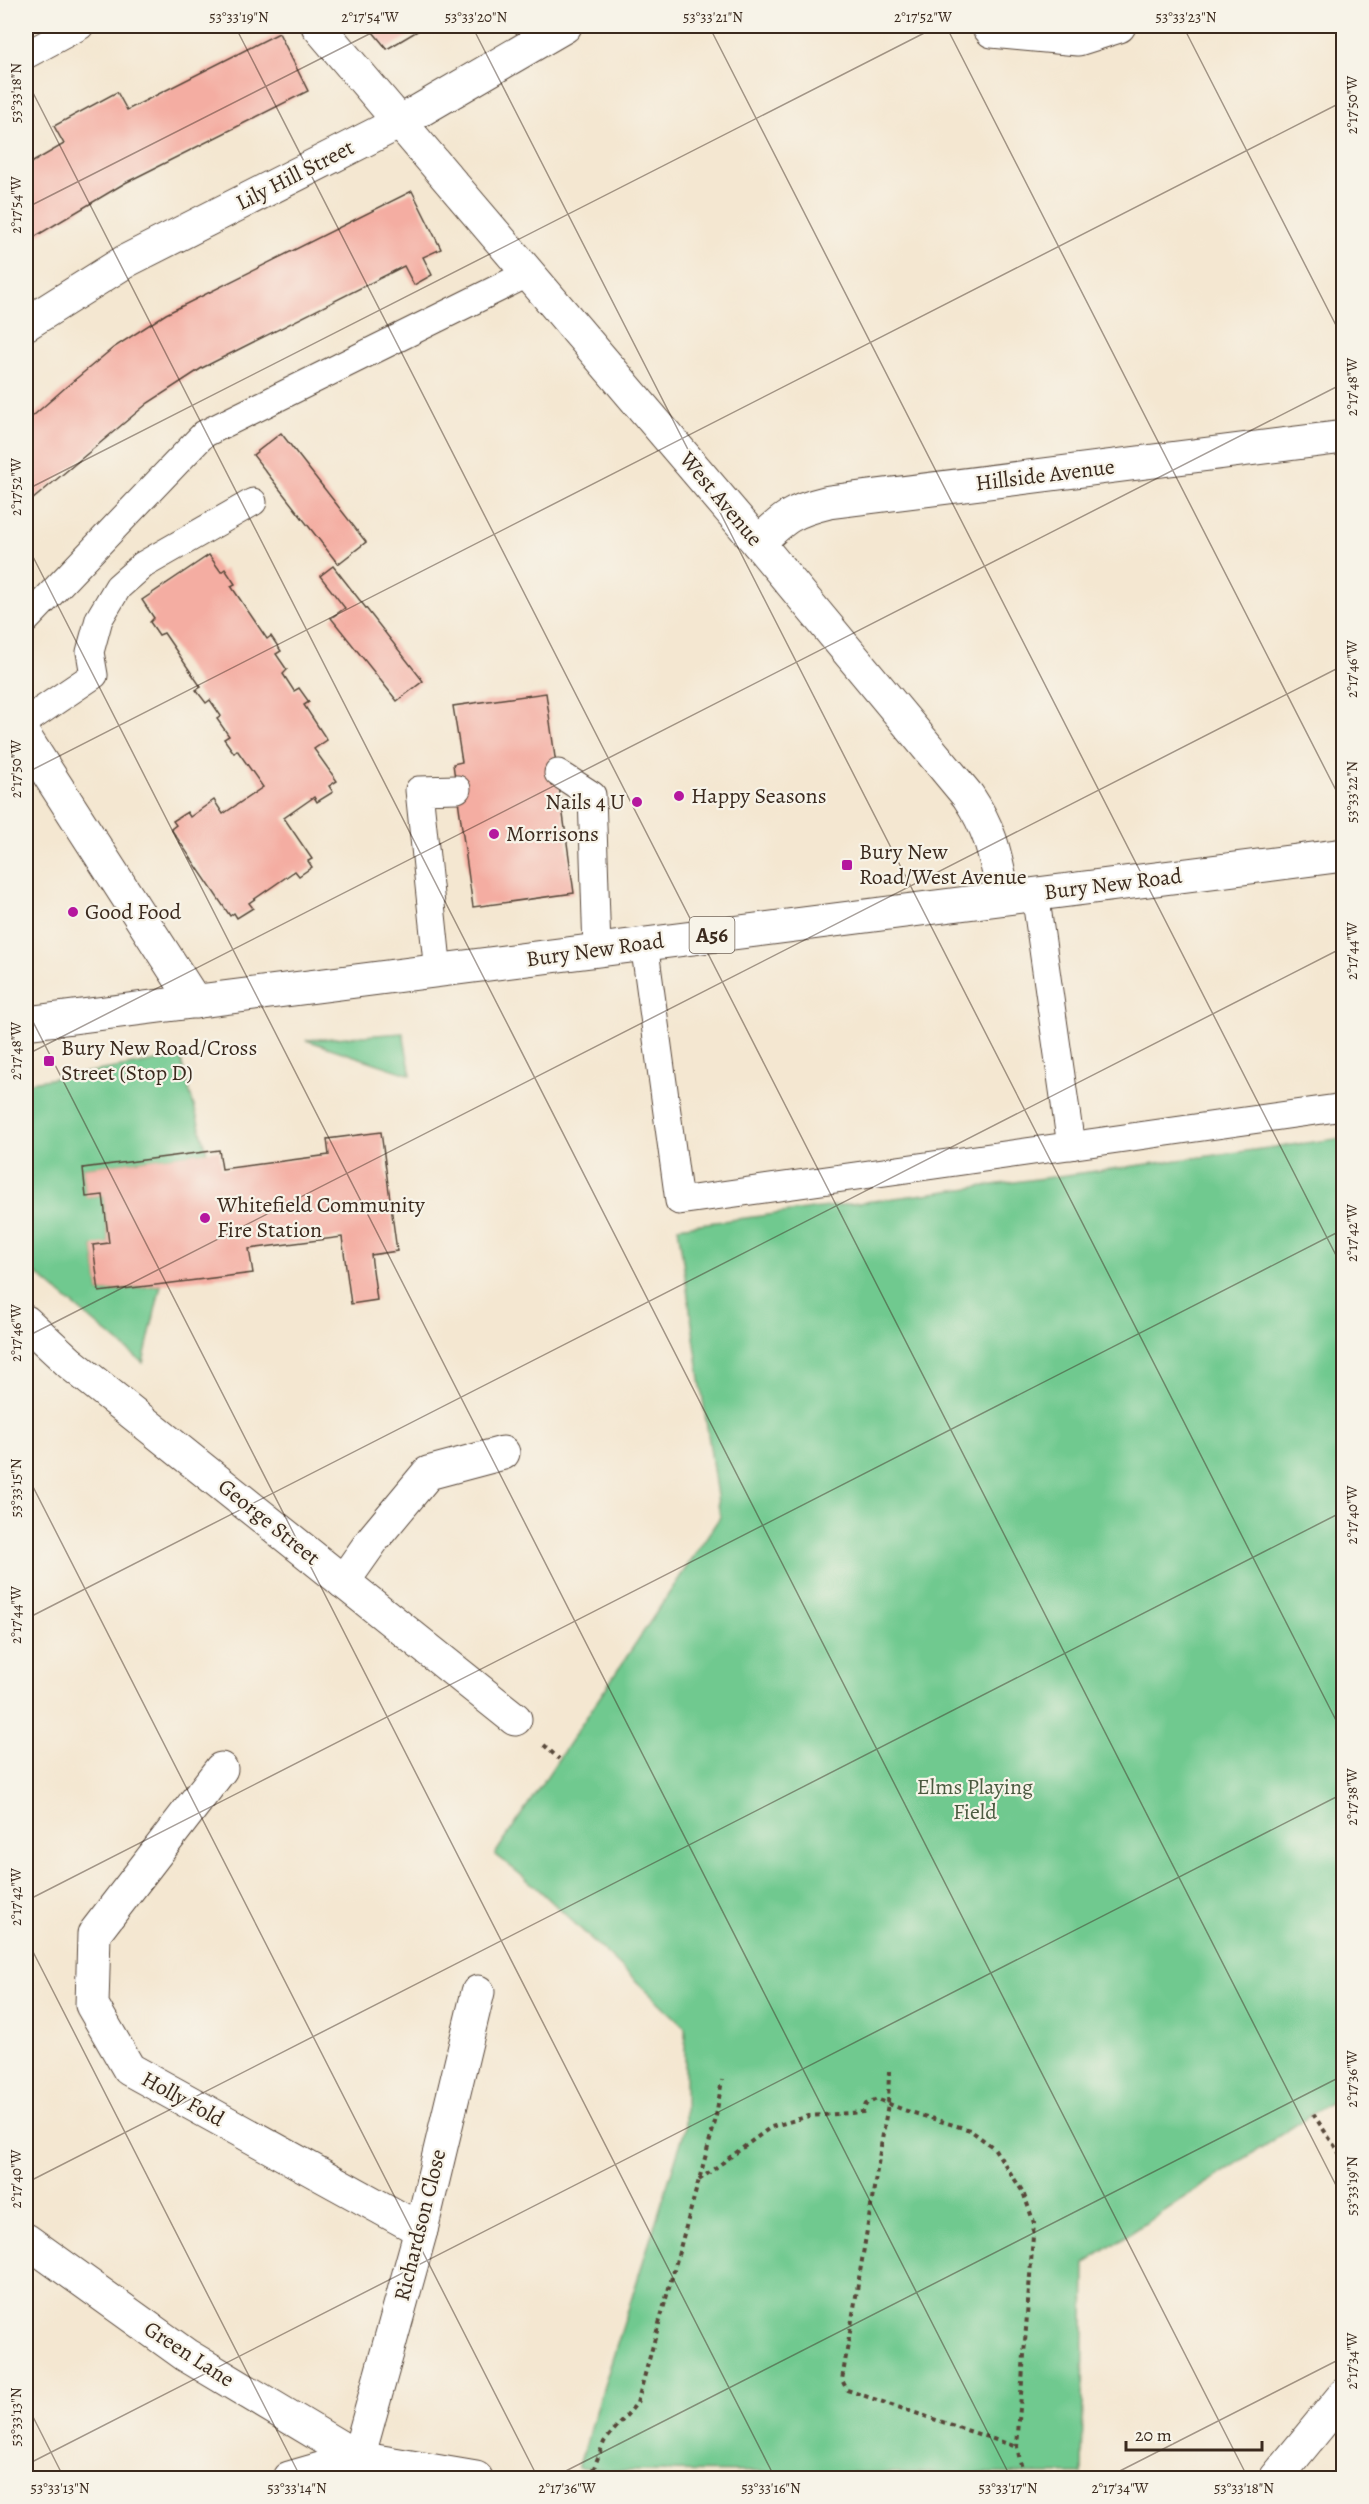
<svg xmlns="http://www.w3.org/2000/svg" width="1369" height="2504" viewBox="0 0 1369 2504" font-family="Alegreya,serif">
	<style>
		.green { fill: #6fc98f; stroke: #557a56; stroke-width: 1.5 }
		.building { fill: #f4ada2 }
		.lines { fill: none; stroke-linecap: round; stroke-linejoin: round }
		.lane-casing { stroke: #574639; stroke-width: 29 }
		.street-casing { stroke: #574639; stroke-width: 35 }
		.highway-casing { stroke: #574639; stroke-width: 35 }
		.path { stroke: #574639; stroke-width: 4; stroke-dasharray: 4.5 4.5; stroke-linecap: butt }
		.lane { stroke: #fff; stroke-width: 27 }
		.street { stroke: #fff; stroke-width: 33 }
		.highway { stroke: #fff; stroke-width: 33 }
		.ticks { fill: none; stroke: #3b2a1e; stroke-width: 1.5; stroke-opacity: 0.45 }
		.poi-dot { fill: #b5179e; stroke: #f7f3e8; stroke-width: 2 }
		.labels { text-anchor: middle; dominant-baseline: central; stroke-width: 4.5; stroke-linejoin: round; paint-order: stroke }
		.shield { fill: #f7f3e8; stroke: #73665b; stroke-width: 1.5 }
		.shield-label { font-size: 21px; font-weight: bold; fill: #3b2a1e }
		.street-label { font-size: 22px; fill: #3b2a1e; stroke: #f7f3e8 }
		.poi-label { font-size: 22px; fill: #3b2a1e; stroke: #f7f3e8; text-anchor: start }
		.park-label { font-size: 22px; fill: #4b5a40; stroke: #f7f3e8 }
		.neatline { fill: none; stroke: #3b2a1e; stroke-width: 2 }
		.ticks-label { font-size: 15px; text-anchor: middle; fill: #3b2a1e }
	</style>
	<rect width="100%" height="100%" fill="#f7f3e8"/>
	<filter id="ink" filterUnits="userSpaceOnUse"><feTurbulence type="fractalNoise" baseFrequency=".0167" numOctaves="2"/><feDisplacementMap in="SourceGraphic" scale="12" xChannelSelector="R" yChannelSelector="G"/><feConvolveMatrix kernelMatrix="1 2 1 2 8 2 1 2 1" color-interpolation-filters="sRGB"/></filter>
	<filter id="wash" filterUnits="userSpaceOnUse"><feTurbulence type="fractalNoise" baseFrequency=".008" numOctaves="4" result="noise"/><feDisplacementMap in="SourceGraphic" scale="24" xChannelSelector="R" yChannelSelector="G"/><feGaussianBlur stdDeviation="1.35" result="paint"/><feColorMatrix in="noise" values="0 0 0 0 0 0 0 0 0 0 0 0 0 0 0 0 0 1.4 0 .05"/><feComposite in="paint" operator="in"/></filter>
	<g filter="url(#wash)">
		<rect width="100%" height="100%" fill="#f4e7d1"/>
		<g class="green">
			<polygon points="403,1033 411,1075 306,1040"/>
			<polygon points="180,1057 207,1152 83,1168 86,1197 103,1195 109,1243 93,1246 99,1292 161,1285 143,1363 26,1265 26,1083"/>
			<polygon points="1343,1138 1343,2094 1085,2263 1082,2474 621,2471 578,2468 685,2129 685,2027 536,1887 495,1854 720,1517 678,1227"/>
		</g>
		<g id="blocks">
			<g class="building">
				<polygon points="368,26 426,26 387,49"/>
				<polygon points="279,33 308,91 125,183 26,242 26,166 64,144 54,126 117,92 127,110"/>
				<polygon points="412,191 441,249 423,257 432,275 414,285 404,266 202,368 148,403 26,505 26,422 66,387 113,348 166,314"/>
				<polygon points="281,433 366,542 338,564 253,455"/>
				<polygon points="209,555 221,572 225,569 235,584 231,586 267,639 271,636 281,651 276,654 287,670 283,674 294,691 299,688 309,702 304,705 327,740 314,749 337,781 329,786 333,792 317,802 314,797 284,818 312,859 308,861 312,867 299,876 295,871 249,903 253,908 237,918 234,913 230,916 171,829 176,825 173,821 187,812 190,817 214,800 223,814 263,787 237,750 234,753 224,739 229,736 217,719 221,716 210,700 206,703 196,690 201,687 164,633 159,635 150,622 154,618 142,600"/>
				<polygon points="333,566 423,681 397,701 331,618 345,608 320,576"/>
				<polygon points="546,693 574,893 473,907 453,764 462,762 453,706"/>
				<polygon points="381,1132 397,1251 371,1255 377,1300 351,1304 342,1237 249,1249 253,1273 99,1292 93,1245 109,1243 103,1195 86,1197 83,1168 219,1150 222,1169 329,1155 327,1139"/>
			</g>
		</g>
	</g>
	<g filter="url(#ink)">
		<use href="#blocks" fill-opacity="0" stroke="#574639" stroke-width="1.5"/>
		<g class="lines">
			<defs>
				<g id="lane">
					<polyline points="26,55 80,26"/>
					<polyline points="26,620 204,434 529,273"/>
					<polyline points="26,721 94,675 90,652 99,619 118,587 143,565 253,502"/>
					<polyline points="558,773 592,795 597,950"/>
					<polyline points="1035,893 1071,1146"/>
					<polyline points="644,943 679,1201 1344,1107"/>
					<polyline points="438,972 419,790 457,789"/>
				</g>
				<g id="street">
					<path d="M318,26L758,543L968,796C992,832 995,855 1004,897"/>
					<polyline points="988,26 992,31 1078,39 1119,26"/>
					<polyline points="26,324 126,261 400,122 565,26"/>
					<path d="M758,543C785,517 792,511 829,502L1344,437"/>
					<polyline points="26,739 195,1002"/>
					<polyline points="26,1322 70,1363 515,1719"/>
					<polyline points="343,1582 374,1538 428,1473 503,1453"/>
					<polyline points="221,1769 94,1934 92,2005 129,2069 421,2230"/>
					<polyline points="26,2240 186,2355 358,2458 476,2478"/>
					<polyline points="358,2458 421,2230 478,1992"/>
					<polyline points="289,2478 358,2458"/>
					<polyline points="1276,2478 1344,2395"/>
				</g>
				<polyline id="highway" points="26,1023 1344,855"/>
			</defs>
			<use href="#lane" class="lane-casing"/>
			<use href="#street" class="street-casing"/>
			<use href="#highway" class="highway-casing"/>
			<g class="path">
				<polyline points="544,1745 559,1759"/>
				<polyline points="889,2071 888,2104 842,2380 847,2390 1017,2447"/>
				<polyline points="1313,2114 1344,2160"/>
				<polyline points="699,2180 771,2127 809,2116 863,2112 866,2104 877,2099 904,2110 970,2130 994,2148 1023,2192 1034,2223 1017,2447 1024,2478"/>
				<polyline points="590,2478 604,2442 637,2403 715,2122 722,2080"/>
			</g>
			<use href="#lane" class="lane"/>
			<use href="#street" class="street"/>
			<use href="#highway" class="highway"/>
		</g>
	</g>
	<path class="ticks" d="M235,26L1344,2201M472,26L1344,1736M709,26L1344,1271M946,26L1344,806M1183,26L1344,341M26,79L1248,2478M26,208L385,26M26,490L938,26M26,543L1011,2478M26,773L1344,101M26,1008L775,2478M26,1055L1344,383M26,1337L1344,665M26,1473L538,2478M26,1619L1344,947M26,1901L1344,1229M26,1938L301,2478M26,2183L1344,1511M26,2403L64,2478M26,2465L1344,1793M552,2478L1344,2075M1106,2478L1344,2357"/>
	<g class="poi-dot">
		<circle cx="679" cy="796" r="6"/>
		<circle cx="637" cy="802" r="6"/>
		<circle cx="494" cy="834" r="6"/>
		<rect x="841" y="859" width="12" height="12" rx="3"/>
		<circle cx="73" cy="912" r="6"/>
		<rect x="43" y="1055" width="12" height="12" rx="3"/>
		<circle cx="205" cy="1218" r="6"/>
	</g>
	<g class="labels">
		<rect class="shield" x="689.5" y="917" width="45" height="36" rx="4.5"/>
		<g class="shield-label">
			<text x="712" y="935">A56</text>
		</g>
		<g class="street-label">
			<text transform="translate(295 175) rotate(-27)">Lily Hill Street</text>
			<text transform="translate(1045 475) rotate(-7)">Hillside Avenue</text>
			<text transform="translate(721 499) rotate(50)">West Avenue</text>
			<text transform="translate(1113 884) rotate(-7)">Bury New Road</text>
			<text transform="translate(595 950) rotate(-8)">Bury New Road</text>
			<text transform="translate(269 1522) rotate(39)">George Street</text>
			<text transform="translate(183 2099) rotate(29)">Holly Fold</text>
			<text transform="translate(420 2225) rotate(-76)">Richardson Close</text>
			<text transform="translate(189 2354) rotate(33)">Green Lane</text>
		</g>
		<g class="poi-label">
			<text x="691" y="796">Happy Seasons</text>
			<text x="625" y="802" text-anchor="end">Nails 4 U</text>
			<text x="506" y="834">Morrisons</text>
			<text x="859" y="852">Bury New<tspan x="859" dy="25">Road/West Avenue</tspan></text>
			<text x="85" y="912">Good Food</text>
			<text x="61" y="1048">Bury New Road/Cross<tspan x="61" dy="25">Street (Stop D)</tspan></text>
			<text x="217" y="1205">Whitefield Community<tspan x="217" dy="25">Fire Station</tspan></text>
		</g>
		<g class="park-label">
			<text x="975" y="1787">Elms Playing<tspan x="975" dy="25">Field</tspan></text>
		</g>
	</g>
	<rect width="1369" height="2504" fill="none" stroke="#f7f3e8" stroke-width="66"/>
	<path d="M1126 2441v9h136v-9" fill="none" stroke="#3b2a1e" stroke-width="3"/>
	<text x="1135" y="2441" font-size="18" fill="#3b2a1e" stroke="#f7f3e8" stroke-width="4.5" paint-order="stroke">20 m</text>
	<rect x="33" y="33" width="1303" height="2438" class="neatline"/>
	<g class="ticks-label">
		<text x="239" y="22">53°33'19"N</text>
		<text x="370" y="22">2°17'54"W</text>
		<text x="476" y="22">53°33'20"N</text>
		<text x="713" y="22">53°33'21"N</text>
		<text x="923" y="22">2°17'52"W</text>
		<text x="1186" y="22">53°33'23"N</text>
		<text transform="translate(16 93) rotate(-90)" y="5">53°33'18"N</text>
		<text transform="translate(1352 105) rotate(-90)" y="5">2°17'50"W</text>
		<text transform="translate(16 205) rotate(-90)" y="5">2°17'54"W</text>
		<text transform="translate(1352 387) rotate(-90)" y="5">2°17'48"W</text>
		<text transform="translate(16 487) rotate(-90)" y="5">2°17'52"W</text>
		<text transform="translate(1352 669) rotate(-90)" y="5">2°17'46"W</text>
		<text transform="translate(16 769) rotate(-90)" y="5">2°17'50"W</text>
		<text transform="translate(1352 792) rotate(-90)" y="5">53°33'22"N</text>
		<text transform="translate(1352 951) rotate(-90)" y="5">2°17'44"W</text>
		<text transform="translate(16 1051) rotate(-90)" y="5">2°17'48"W</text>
		<text transform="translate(1352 1233) rotate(-90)" y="5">2°17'42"W</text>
		<text transform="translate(16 1333) rotate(-90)" y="5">2°17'46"W</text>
		<text transform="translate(16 1488) rotate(-90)" y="5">53°33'15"N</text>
		<text transform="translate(1352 1515) rotate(-90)" y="5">2°17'40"W</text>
		<text transform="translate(16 1615) rotate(-90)" y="5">2°17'44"W</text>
		<text transform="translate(1352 1797) rotate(-90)" y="5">2°17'38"W</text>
		<text transform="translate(16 1897) rotate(-90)" y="5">2°17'42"W</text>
		<text transform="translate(1352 2079) rotate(-90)" y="5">2°17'36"W</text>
		<text transform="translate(16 2179) rotate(-90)" y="5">2°17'40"W</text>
		<text transform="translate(1352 2186) rotate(-90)" y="5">53°33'19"N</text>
		<text transform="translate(1352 2361) rotate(-90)" y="5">2°17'34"W</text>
		<text transform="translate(16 2417) rotate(-90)" y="5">53°33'13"N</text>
		<text x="60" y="2493">53°33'13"N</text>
		<text x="297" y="2493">53°33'14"N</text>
		<text x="567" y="2493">2°17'36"W</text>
		<text x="771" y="2493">53°33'16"N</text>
		<text x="1008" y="2493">53°33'17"N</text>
		<text x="1120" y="2493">2°17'34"W</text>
		<text x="1244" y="2493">53°33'18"N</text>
	</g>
</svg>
